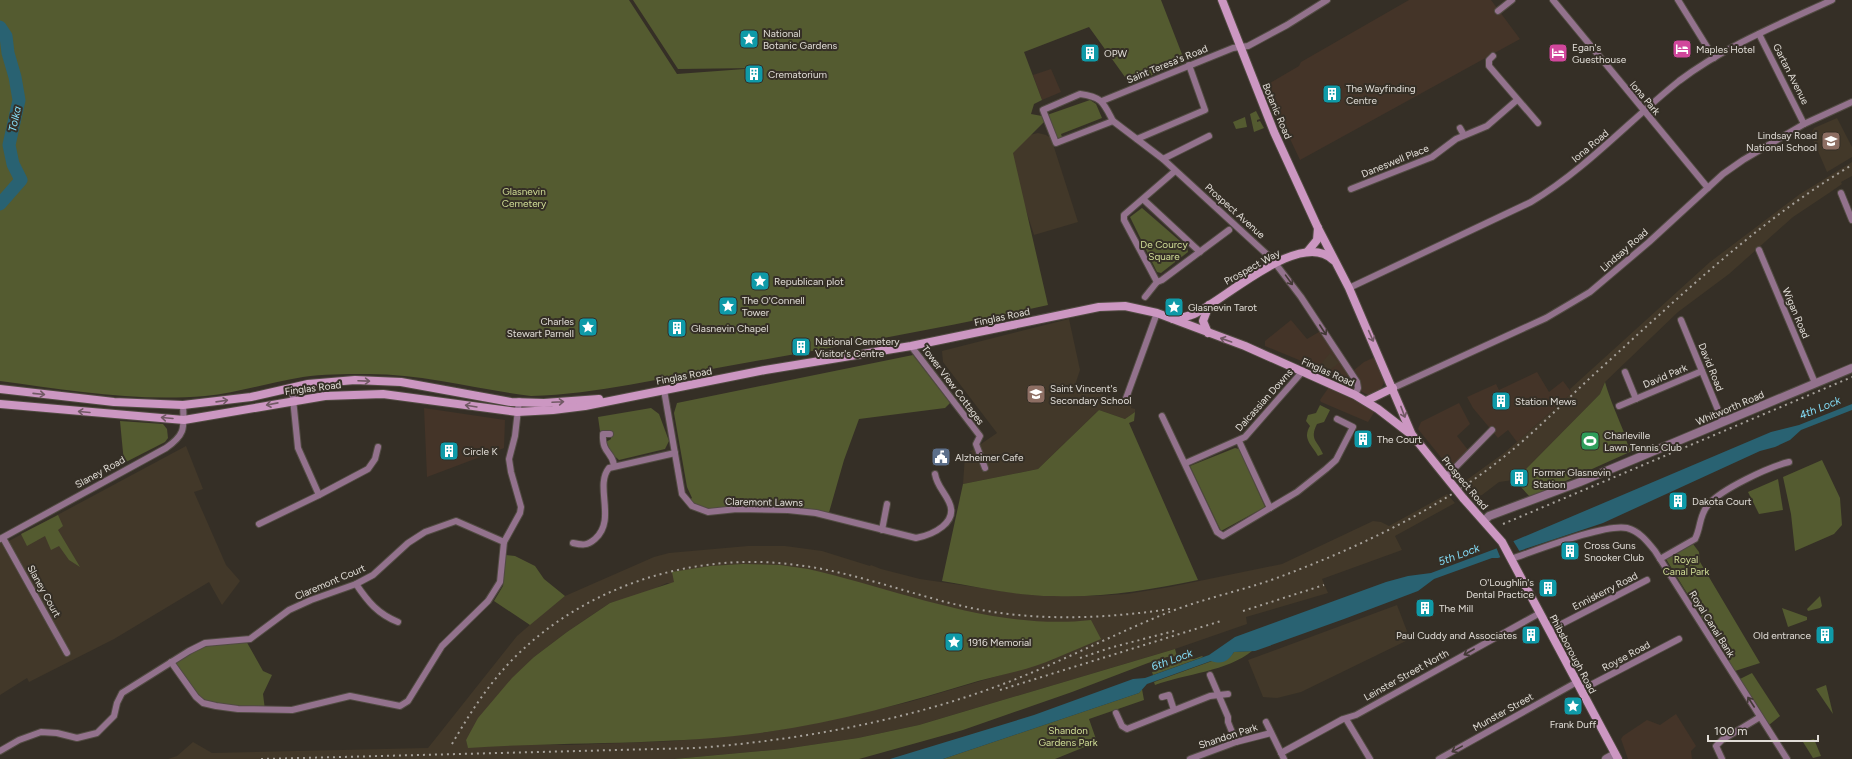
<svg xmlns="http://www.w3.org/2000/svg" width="1852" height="759" viewBox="0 0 1852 759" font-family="Figtree,sans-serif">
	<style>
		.commercial { fill: #443428 }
		.built { fill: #423829; fill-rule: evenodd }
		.green { fill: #545b30 }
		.water { fill: #296272 }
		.pier { fill: #352f26 }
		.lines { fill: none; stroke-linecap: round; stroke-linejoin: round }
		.river { stroke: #296272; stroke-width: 13 }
		.minor-casing { stroke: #514b42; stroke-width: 8 }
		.tertiary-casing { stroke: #514b42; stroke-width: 10 }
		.secondary-casing { stroke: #514b42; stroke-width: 10 }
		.minor { stroke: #93728d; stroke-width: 6 }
		.tertiary { stroke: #93728d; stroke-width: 8 }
		.secondary { stroke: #cc97c2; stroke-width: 8 }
		.rail { stroke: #a6a19a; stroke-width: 2; stroke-dasharray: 2 4; stroke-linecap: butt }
		.secondary-bridge-casing { stroke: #514b42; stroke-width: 10; stroke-linecap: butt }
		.secondary-bridge { stroke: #cc97c2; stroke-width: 8 }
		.oneway { stroke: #433935 }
		.oneway2 { stroke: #715964 }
		.labels { text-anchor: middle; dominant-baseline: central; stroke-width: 4; stroke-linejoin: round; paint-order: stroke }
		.poi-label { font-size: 10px; fill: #e1ddd7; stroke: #352f26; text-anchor: start }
		.street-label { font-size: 10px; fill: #e1ddd7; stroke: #352f26 }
		.park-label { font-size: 10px; fill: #d2df97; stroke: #352f26 }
		.water-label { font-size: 11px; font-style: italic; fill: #85dffa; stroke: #352f26 }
	</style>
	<rect width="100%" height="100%" fill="#352f26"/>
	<g class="commercial">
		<polygon points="1409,0 1491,0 1520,39 1300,160 1265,86 1299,66 1301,62"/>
		<polygon points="1051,69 1061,92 1042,100 1033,75"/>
		<polygon points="1291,320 1307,339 1324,329 1353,371 1364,362 1375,357 1384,382 1382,387 1378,392 1368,395 1299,360 1265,346 1265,341"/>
		<polygon points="1537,372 1549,392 1563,381 1572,393 1517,442 1508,430 1498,438 1473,408 1467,397 1496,384 1499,390"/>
		<polygon points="1329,387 1351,396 1375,411 1368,422 1321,402 1320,400"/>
		<polygon points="1459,403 1470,424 1457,436 1468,450 1468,453 1452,466 1448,466 1418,429 1421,422"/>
		<polygon points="424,408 505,420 504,448 427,477"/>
		<polygon points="1676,714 1696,746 1691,751 1692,759 1628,759 1621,739 1623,736 1647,720 1660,725"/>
	</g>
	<g class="built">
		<polygon points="1837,118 1852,147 1852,157 1827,172 1811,135 1814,128"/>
		<polygon points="1038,133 1046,135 1051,138 1078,222 1034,235 1007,152 1025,136"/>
		<polygon points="1852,162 1852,176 1841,182 1842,184 1829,193 1793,217 1729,274 1678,312 1605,382 1600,394 1521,474 1519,472 1518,474 1514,471 1512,473 1515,476 1513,480 1499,482 1482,495 1473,498 1461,484 1504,453 1534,427 1572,393 1570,389 1710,262 1800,194"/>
		<polygon points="1069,319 1080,370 1075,385 1132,404 1131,408 1135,409 1135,412 1125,419 1099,410 1038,469 963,484 965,455 997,433 943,362 942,351"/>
		<polygon points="1330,353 1339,363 1326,373 1314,367 1320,365"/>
		<polygon points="186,446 203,489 194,492 226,565 240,581 222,605 209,582 114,639 29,682 27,678 0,695 0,536 9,541"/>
		<path d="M1447,494L1455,503L1395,536L1402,550L1322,579L1328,593L1246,617L1247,624L1175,649L919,725L858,738L784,749L674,759H168L177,756L193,742L212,753L428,748L517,636L546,611L565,596L654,557L669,553L748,546H785L822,551L870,566L871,565L881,569L920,579L1030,595L1094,596L1127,594L1170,587L1282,564L1373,521L1381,522L1389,526ZM667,583L1055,659L909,702L821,722L767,732L674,741L568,745L523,744L468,747L466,740L534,657L567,632L610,603L644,594Z"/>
		<polygon points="1397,605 1410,639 1301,692 1277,698 1263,697 1248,660"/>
	</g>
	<g class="green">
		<path d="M0,0H629L677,74L758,68L678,69L633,0H1161L1185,62L1130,84L1089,27L1024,52L1042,100L1034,104L1031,114L1042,116L1044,122L1013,153L1048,305C942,328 835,347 728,366C662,378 598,394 531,396C475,389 420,373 364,374C344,374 323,374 303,377C270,382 238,393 205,396C137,402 67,390 0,381Z"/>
		<polygon points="1090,100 1096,104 1102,118 1061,134 1062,137 1057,139 1047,115"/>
		<polygon points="1256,111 1260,119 1257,120 1257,122 1260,121 1264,128 1254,132 1250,114"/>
		<polygon points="1245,117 1247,127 1236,129 1233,122"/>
		<polygon points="1142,208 1187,247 1188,252 1161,273 1157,272 1130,217"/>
		<polygon points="913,355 950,403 945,408 859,419 844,460 828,516 788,510 708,512 686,502 692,498 687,487 674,413 677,403"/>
		<path d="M1605,382C1610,400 1618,417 1625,435C1627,441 1627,446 1632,451L1530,497L1520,486L1526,480L1521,474L1600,394Z"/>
		<path d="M1320,405L1330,410L1324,422L1317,424C1309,440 1318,441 1323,454L1318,456C1312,445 1302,439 1310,426L1306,421L1308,415L1316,413Z"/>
		<path d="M651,408L659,414L669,441L665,449L619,460C614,456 607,449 606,442L611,439V430L600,431L598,417Z"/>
		<path d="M1099,410L1125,419L1135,412L1134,421L1129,423L1198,580C1150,590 1102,598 1053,596C1016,596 979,587 942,581L963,484L1038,469Z"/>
		<polygon points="120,421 163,424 167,429 168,438 165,442 124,463"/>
		<polygon points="1235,448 1239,449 1265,507 1221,531 1190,466"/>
		<polygon points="1822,460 1840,498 1842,525 1834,534 1795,551 1791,514 1783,477"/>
		<polygon points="1778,479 1783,510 1759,514 1748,492"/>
		<polygon points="58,515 63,526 58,530 80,567 69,560 59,546 51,550 45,536 27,546 21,534"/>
		<polygon points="1693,544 1699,552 1700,562 1760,663 1735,671 1666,559"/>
		<polygon points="506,555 515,556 535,566 544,579 565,596 530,625 494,601 503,586"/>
		<path d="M743,564L780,565L808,569C900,590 995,631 1091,620L1101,639C1086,645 1071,652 1056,658C1032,669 1004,674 978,681C909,702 838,722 767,732C668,746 567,741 468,748L466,740L478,718L512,678L534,657L567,632L610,603L674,582L672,572L710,566Z"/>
		<polygon points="1820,596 1822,606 1820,608 1808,611 1807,609"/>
		<polygon points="1782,608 1807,617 1807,620 1788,627"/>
		<polygon points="245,639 263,671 272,675 263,694 265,710 203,703 171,662 205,643"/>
		<polygon points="1175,649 1177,656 1167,657 1148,663 1072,692 963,730 859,759 674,759 784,749 858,738 919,725"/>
		<path d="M1252,651C1228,671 1185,674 1155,685L1154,682L1212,661C1223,663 1227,661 1234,652Z"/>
		<polygon points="1202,656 1203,657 1153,675 1152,672 1186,659 1194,659"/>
		<polygon points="1752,673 1780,716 1769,725 1740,679"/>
		<polygon points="1826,685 1833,714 1816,689"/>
		<polygon points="1142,689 1144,700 1089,719 1097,742 1055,759 943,759 1139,693"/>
		<polygon points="1814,739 1821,756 1813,758 1803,742"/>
	</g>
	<path class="water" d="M1852,404V410L1801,430L1790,440L1775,447L1760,451L1603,523L1498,558H1492L1434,579L1418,591L1344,619L1255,651L1234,652C1228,661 1223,665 1211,661L1147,684L1139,693L943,759H890L1034,715L1133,679L1145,678L1209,655L1235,637L1386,582L1408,576L1431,573L1495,549L1771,432L1799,425Z"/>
	<polygon class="pier" points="1512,539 1520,552 1501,559 1496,547"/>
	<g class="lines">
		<polyline class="river" points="0,27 6,36 8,53 15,77 19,100 9,145 13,164 21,180 0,204"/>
		<defs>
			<g id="minor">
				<polyline points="1553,0 1708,188"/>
				<polyline points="1678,0 1714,58"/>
				<polyline points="1498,11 1512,0"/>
				<polyline points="1759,34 1804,124"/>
				<polyline points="1493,56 1489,60 1489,66 1538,123"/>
				<path d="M1080,94C1102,97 1103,102 1113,121L1056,143L1043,110Z"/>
				<polyline points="1102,101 1233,48 1248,46 1287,25 1327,0"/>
				<polyline points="1113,121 1163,159 1272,259 1301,297 1357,382 1358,388 1355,395"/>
				<polyline points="1460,128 1464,135"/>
				<polyline points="1137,139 1205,110 1189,65"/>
				<polyline points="1163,159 1209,136"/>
				<polyline points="1175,171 1124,215 1124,220 1157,282 1162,280 1229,230"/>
				<polyline points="1351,189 1432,157 1456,139 1487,126 1517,100"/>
				<polyline points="1841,193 1852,220"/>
				<polyline points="1144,200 1200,252"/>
				<polyline points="1759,250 1815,383"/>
				<path d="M1349,288L1531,202C1586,169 1629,121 1679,81C1725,46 1780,24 1832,0"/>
				<polyline points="1145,297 1157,282"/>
				<polyline points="1681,320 1723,422"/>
				<polyline points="911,346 980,436 976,444 985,468"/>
				<polyline points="1625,372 1636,399"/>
				<polyline points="1393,388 1546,318 1590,292 1649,242 1723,174 1743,160 1804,124 1852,102"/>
				<path d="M664,390L682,494L692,506L708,512L737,509L788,510L816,513L916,538C932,535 959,523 949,502C944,491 937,486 935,474"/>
				<polyline points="1125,401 1157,313"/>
				<polyline points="1619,406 1702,371"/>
				<polyline points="1162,416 1217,532 1223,536 1297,492 1326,469 1336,460 1353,427 1337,419"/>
				<path d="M610,434H603C602,454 612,451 614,465"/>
				<polyline points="1239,441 1270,508"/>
				<polyline points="1186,463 1245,437 1302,372"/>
				<polyline points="1446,477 1492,430"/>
				<polyline points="319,495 368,469 375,459 378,447"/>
				<polyline points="259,524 319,495 298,448 292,389"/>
				<polyline points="882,530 887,504"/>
				<polyline points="3,538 67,653"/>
				<path d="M0,539L166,448C186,434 184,428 183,405"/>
				<path d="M573,543C582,545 587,546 595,539C617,520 594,486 609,468L675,453"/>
				<path d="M1511,559C1535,551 1606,523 1627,528C1639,531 1647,541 1655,551L1787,759"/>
				<path d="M1660,559L1695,539C1701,528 1699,515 1708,505C1721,489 1769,467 1789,462"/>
				<path d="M356,584C368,602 378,614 398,622"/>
				<polyline points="1550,630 1647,580"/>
				<polyline points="171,662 196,697 203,703 216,706 238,709 292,710 350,696 400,706 408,701 442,646 488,601 500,582 504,542 520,513 521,507 511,472 509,459 515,436 519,401"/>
				<polyline points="1210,675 1228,717 1228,722 1236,742"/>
				<polyline points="1581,690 1679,639"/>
				<polyline points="1162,697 1169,695 1174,710"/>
				<polyline points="1116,713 1122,726 1127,729 1210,696 1228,694"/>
				<polyline points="1346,719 1370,759"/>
				<polyline points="1266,722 1284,759"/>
				<polyline points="0,751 19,740 41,732 57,733 77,738 97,733 114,716 117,703 122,693 189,651 205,643 250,639 289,610 311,600 356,584 373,575 408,543 425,532 456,521 504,542"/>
				<polyline points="1281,753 1343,719 1356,715 1540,613"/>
				<polyline points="1190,759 1236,742 1271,733"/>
				<polyline points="1439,759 1577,682"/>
				<polyline points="1722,759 1716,746 1722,740 1760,717"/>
			</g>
			<g id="tertiary">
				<polyline points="1484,521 1489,516 1580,482 1852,368"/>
				<polyline points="1606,759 1615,754"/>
			</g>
			<g id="secondary">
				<polyline points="1222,0 1274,132 1318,228 1349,288 1412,435"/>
				<polyline points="1308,251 1317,240 1318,228"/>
				<path d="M1173,319C1180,318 1187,317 1194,314C1225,300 1301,228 1333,260"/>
				<polyline points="1208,333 1203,321 1209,305"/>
				<polyline points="0,389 114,402 183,405 251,397 308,384 355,380 401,382 511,402 544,403 599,399"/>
				<polyline points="1366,401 1393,388"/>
				<polyline points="0,404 184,420 325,396 383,394 517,412 553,410 585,406 765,370 911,346 1099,307 1125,306 1157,313 1245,346 1355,395 1378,409 1413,436 1455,488"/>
				<polyline points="1463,498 1502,542 1618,759"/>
			</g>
		</defs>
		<use href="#minor" class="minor-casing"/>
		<use href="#tertiary" class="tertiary-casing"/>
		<use href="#secondary" class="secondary-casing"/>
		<use href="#minor" class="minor"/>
		<use href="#tertiary" class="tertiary"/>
		<use href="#secondary" class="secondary"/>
		<g class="rail">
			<polyline points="1503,524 1852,377"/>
			<polyline points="1243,611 1324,585"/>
			<polyline points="1080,658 1113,647 1174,631"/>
			<polyline points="1000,690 1221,621"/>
			<path d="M452,744C470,713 489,683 515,657C587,585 696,551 797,565C862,573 923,600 987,611C1048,621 1109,618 1170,609"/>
			<path d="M261,759L697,748C799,740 899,722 995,687C1056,665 1113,634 1172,611C1206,598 1240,591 1274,579C1350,551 1426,516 1491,467C1527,440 1558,408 1590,378C1674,302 1755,223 1852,165"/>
		</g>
		<defs>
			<polyline id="secondary-bridge" points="1455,488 1463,498"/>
		</defs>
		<use href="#secondary-bridge" class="secondary-bridge-casing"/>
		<use href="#secondary-bridge" class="secondary-bridge"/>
	</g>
	<defs><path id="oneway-shaft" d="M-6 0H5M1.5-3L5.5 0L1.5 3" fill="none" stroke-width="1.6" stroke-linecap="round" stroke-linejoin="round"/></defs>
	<g class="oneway">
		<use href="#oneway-shaft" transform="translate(1289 280) rotate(54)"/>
		<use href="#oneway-shaft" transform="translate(1323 330) rotate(57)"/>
		<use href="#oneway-shaft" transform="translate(1469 652) rotate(150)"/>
		<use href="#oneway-shaft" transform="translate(1751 702) rotate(-123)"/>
		<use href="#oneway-shaft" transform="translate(1457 749) rotate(151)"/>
	</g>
	<g class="oneway2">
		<use href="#oneway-shaft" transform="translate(1371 336) rotate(66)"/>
		<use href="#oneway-shaft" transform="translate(1226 340) rotate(-161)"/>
		<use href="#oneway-shaft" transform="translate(364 381) rotate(2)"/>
		<use href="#oneway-shaft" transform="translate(39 394) rotate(6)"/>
		<use href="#oneway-shaft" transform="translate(222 401) rotate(-8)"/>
		<use href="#oneway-shaft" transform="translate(558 402) rotate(-3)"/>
		<use href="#oneway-shaft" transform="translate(272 404) rotate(169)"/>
		<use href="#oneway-shaft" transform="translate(471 406) rotate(-171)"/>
		<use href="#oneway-shaft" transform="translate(84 412) rotate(-175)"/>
		<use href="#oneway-shaft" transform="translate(1403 412) rotate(69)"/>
		<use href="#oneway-shaft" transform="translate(167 418) rotate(-175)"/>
	</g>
	<defs>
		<symbol id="sight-square" viewBox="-11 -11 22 22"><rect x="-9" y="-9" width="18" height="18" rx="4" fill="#0f9aa8" stroke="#352f26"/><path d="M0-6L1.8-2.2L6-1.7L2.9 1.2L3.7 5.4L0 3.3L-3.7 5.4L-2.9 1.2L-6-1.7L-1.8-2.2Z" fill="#fff"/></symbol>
		<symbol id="hotel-square" viewBox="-11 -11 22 22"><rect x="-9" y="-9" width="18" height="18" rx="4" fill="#d1479c" stroke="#352f26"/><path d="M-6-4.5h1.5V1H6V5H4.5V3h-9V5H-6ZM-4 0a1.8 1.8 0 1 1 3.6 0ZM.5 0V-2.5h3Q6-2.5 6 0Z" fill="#fff"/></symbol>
		<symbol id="building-square" viewBox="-11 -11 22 22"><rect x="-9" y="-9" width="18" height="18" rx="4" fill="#0f9aa8" stroke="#352f26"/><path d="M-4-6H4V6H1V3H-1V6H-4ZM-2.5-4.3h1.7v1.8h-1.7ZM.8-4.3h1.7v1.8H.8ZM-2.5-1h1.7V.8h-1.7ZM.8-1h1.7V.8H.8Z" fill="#fff"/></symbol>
		<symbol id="school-square" viewBox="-11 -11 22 22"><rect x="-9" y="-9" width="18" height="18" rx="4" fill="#8d6e63" stroke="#352f26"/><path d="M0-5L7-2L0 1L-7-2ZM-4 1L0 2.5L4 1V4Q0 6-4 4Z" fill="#fff"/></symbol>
		<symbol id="stadium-square" viewBox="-11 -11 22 22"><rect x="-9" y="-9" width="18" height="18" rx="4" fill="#2e9e5b" stroke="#352f26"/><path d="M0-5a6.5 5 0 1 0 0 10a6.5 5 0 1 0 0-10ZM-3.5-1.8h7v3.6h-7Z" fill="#fff"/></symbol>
		<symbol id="civic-square" viewBox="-11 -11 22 22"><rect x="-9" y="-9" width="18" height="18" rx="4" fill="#5c6f8a" stroke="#352f26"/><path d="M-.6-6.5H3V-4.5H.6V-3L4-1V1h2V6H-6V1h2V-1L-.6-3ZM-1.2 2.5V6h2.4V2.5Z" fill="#fff"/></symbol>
	</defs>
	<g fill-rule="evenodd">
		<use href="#sight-square" x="738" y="28" width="22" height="22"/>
		<use href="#hotel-square" x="1671" y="38" width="22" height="22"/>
		<use href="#building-square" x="1079" y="42" width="22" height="22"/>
		<use href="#hotel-square" x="1547" y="42" width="22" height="22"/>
		<use href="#building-square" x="743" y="63" width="22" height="22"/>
		<use href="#building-square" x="1321" y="83" width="22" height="22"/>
		<use href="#school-square" x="1820" y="130" width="22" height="22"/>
		<use href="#sight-square" x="749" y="270" width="22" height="22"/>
		<use href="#sight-square" x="717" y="295" width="22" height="22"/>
		<use href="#sight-square" x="1163" y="296" width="22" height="22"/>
		<use href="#sight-square" x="577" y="316" width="22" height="22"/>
		<use href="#building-square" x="666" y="317" width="22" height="22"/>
		<use href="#building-square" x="790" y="336" width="22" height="22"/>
		<use href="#school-square" x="1025" y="383" width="22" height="22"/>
		<use href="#building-square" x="1490" y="390" width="22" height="22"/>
		<use href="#building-square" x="1352" y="428" width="22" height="22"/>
		<use href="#stadium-square" x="1579" y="430" width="22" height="22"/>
		<use href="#building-square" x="438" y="440" width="22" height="22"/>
		<use href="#civic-square" x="930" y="446" width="22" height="22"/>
		<use href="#building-square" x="1508" y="467" width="22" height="22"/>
		<use href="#building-square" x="1667" y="490" width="22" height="22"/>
		<use href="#building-square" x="1559" y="540" width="22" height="22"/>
		<use href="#building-square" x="1537" y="577" width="22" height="22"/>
		<use href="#building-square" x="1414" y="597" width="22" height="22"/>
		<use href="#building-square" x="1520" y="624" width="22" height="22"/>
		<use href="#building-square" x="1814" y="624" width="22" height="22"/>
		<use href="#sight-square" x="943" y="631" width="22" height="22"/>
		<use href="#sight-square" x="1562" y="695" width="22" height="22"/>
	</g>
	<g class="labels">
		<g class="poi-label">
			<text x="763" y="33">National<tspan x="763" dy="12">Botanic Gardens</tspan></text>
			<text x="1572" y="47">Egan's<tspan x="1572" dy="12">Guesthouse</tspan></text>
			<text x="1696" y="49">Maples Hotel</text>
			<text x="1104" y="53">OPW</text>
			<text x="768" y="74">Crematorium</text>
			<text x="1346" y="88">The Wayfinding<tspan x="1346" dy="12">Centre</tspan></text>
			<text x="1817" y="135" text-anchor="end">Lindsay Road<tspan x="1817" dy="12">National School</tspan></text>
			<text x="774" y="281">Republican plot</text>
			<text x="742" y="300">The O'Connell<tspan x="742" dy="12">Tower</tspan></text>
			<text x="1188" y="307">Glasnevin Tarot</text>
			<text x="574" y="321" text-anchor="end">Charles<tspan x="574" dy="12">Stewart Parnell</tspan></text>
			<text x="691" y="328">Glasnevin Chapel</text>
			<text x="815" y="341">National Cemetery<tspan x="815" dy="12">Visitor's Centre</tspan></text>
			<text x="1050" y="388">Saint Vincent's<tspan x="1050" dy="12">Secondary School</tspan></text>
			<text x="1515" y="401">Station Mews</text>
			<text x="1604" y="435">Charleville<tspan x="1604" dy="12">Lawn Tennis Club</tspan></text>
			<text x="1377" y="439">The Court</text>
			<text x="463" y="451">Circle K</text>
			<text x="955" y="457">Alzheimer Cafe</text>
			<text x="1533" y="472">Former Glasnevin<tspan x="1533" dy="12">Station</tspan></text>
			<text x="1692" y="501">Dakota Court</text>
			<text x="1584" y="545">Cross Guns<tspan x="1584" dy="12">Snooker Club</tspan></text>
			<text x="1534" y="582" text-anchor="end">O'Loughlin's<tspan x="1534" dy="12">Dental Practice</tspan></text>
			<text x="1439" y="608">The Mill</text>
			<text x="1517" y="635" text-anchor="end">Paul Cuddy and Associates</text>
			<text x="1811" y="635" text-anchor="end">Old entrance</text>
			<text x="968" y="642">1916 Memorial</text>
			<text x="1573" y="724" text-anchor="middle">Frank Duff</text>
		</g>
		<g class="street-label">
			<text transform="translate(1167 64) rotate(-22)">Saint Teresa's Road</text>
			<text transform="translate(1791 74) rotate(63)">Gartan Avenue</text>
			<text transform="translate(1645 98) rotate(50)">Iona Park</text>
			<text transform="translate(1277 111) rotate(67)">Botanic Road</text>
			<text transform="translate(1590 146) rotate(-40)">Iona Road</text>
			<text transform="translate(1395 161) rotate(-22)">Daneswell Place</text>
			<text transform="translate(1235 211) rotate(42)">Prospect Avenue</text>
			<text transform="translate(1624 250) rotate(-41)">Lindsay Road</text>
			<text transform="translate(1252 267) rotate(-29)">Prospect Way</text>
			<text transform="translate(1796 313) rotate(67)">Wigan Road</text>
			<text transform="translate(1002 317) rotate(-12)">Finglas Road</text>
			<text transform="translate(1711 367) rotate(68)">David Road</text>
			<text transform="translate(1328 372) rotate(24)">Finglas Road</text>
			<text transform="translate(684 376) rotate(-11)">Finglas Road</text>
			<text transform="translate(1665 376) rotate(-23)">David Park</text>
			<text transform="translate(953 385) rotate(53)">Tower View Cottages</text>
			<text transform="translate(313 388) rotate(-7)">Finglas Road</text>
			<text transform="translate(1264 400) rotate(-48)">Dalcassian Downs</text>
			<text transform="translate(1730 408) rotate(-23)">Whitworth Road</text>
			<text transform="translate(100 472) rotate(-29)">Slaney Road</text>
			<text transform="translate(1465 483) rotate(50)">Prospect Road</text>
			<text transform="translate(764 502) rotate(1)">Claremont Lawns</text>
			<text transform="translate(330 582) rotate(-23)">Claremont Court</text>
			<text transform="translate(44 591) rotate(61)">Slaney Court</text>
			<text transform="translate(1605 591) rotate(-27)">Enniskerry Road</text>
			<text transform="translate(1712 624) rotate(58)">Royal Canal Bank</text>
			<text transform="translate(1573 654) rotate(62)">Phibsborough Road</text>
			<text transform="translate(1626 656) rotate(-28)">Royse Road</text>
			<text transform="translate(1406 675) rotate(-29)">Leinster Street North</text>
			<text transform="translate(1503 712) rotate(-29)">Munster Street</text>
			<text transform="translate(1228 736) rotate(-18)">Shandon Park</text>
		</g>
		<g class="park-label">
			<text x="524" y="191">Glasnevin<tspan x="524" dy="12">Cemetery</tspan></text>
			<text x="1164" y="244">De Courcy<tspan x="1164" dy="12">Square</tspan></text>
			<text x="1686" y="559">Royal<tspan x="1686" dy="12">Canal Park</tspan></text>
			<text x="1068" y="730">Shandon<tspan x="1068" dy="12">Gardens Park</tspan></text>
		</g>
		<g class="water-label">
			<text transform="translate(15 119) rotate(-78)">Tolka</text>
			<text transform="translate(1820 408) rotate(-22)">4th Lock</text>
			<text transform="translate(1459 555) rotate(-20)">5th Lock</text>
			<text transform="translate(1172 660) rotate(-20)">6th Lock</text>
		</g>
	</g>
	<path d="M1708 735v6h110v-6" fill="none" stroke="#e1ddd7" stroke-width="2"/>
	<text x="1714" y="735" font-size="12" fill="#e1ddd7" stroke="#352f26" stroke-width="3" paint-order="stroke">100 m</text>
</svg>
